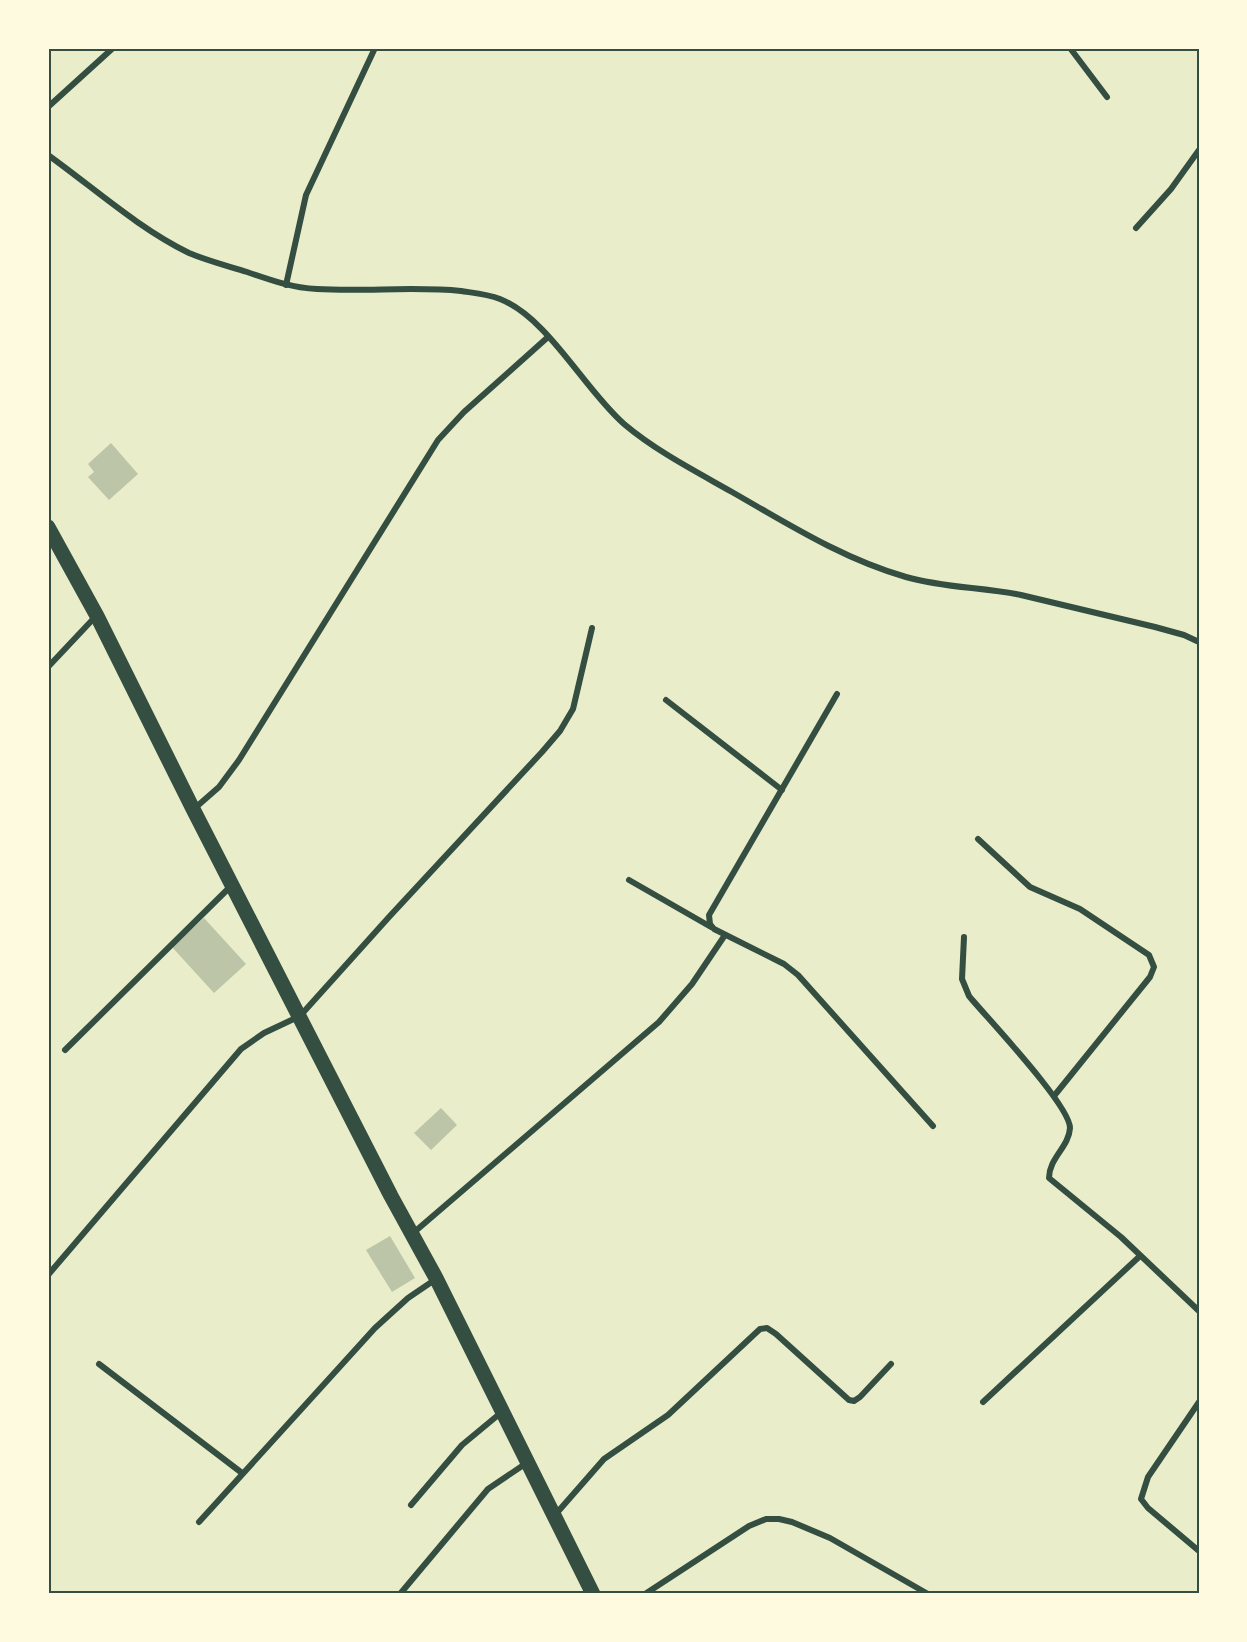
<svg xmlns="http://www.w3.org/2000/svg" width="1247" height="1642" viewBox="0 0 1247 1642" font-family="Jost,sans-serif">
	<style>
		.building { fill: #bcc5a7 }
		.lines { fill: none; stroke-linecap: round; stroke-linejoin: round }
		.minor { stroke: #344e41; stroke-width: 6 }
		.primary { stroke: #344e41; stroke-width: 15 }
		.neatline { fill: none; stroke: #344e41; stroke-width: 2 }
	</style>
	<rect width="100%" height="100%" fill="#e9edc9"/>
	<g class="building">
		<polygon points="111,443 138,474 109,500 88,477 94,472 88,464"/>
		<polygon points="204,918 246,964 214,993 172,947"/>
		<polygon points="441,1108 457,1125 431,1150 414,1133"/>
		<polygon points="390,1236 415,1278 392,1292 366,1250"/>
	</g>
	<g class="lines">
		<g class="minor">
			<polyline points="1070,48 1107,97"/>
			<polyline points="48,107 113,48"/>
			<path d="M48,155C94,188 138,228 189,253C208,261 228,266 247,272C270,280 293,288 317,289C365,292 414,286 461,291C474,293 487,294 500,299C548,318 584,389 624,424C656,451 695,471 732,492C788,524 843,559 906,577C944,588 983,587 1021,595L1155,627L1184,635L1199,642"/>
			<polyline points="1136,228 1171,189 1199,150"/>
			<polyline points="286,285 306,195 375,48"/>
			<polyline points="48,667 96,616"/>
			<polyline points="837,694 709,915 710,924 714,929 784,964 798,975 933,1126"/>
			<polyline points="666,700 782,790"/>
			<polyline points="195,808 219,787 239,760 438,440 464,412 548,337"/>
			<polyline points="978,839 1030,887 1080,909 1149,955 1154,967 1150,977 1054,1096"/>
			<polyline points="629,880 711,927"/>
			<path d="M964,937L962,979L969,996C987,1018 1070,1105 1070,1128C1069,1147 1049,1158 1049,1178L1121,1237L1199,1311"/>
			<polyline points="65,1050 232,885"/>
			<polyline points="412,1234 659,1022 692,984 725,935"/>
			<polyline points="48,1275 241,1049 264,1033 300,1016 389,917 542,752 560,731 573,709 592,628"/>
			<polyline points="99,1364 242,1473"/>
			<polyline points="983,1402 1140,1256"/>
			<polyline points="1199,1402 1148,1477 1141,1499 1148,1508 1199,1551"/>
			<polyline points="411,1505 462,1445 503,1411"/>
			<polyline points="555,1515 604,1459 668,1415 760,1329 767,1328 776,1334 849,1400 854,1401 860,1397 891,1364"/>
			<polyline points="199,1522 375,1328 408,1298 436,1279"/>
			<polyline points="400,1594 488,1489 528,1462"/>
			<polyline points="645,1594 749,1526 766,1519 779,1519 792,1522 830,1538 928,1594"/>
		</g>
		<polyline class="primary" points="48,527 97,616 193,809 391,1196 436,1278 593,1594"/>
	</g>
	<rect width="1247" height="1642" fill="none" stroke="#fefae0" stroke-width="99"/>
	<rect x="50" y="50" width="1148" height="1542" class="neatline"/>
</svg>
